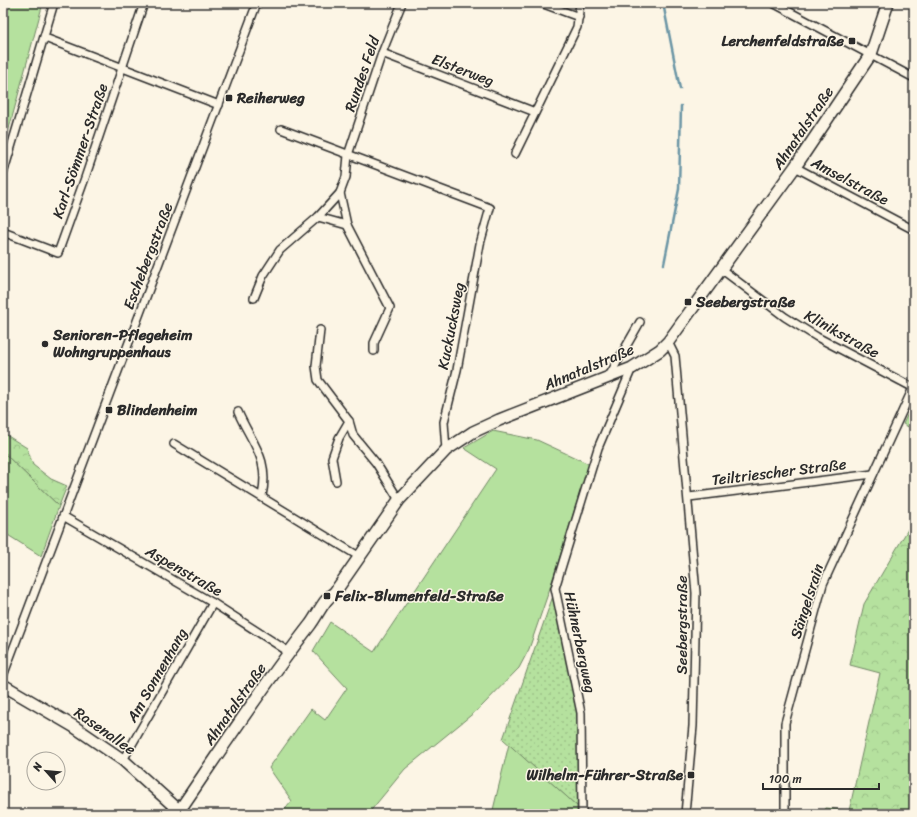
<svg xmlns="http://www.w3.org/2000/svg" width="917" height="817" viewBox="0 0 917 817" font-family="Sriracha,sans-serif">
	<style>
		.grass { fill: #b5e19e; stroke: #708664 }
		.forest { fill: url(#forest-crowns); stroke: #708664 }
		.garden { fill: url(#garden-dots); stroke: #708664 }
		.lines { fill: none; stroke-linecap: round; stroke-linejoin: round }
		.stream { stroke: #6b95a5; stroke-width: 2.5 }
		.street-casing { stroke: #2b2b2b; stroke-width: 10 }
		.secondary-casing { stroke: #2b2b2b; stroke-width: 14 }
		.street { stroke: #fcf5e5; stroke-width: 7 }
		.secondary { stroke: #fcf5e5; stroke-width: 11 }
		.poi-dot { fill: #2b2b2b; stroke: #fcf5e5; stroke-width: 1.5 }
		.labels { text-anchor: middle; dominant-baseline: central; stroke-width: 3; stroke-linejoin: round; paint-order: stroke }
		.poi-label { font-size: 15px; font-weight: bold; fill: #2b2b2b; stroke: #fcf5e5; text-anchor: start }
		.street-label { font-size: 15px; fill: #2b2b2b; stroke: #fcf5e5 }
	</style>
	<defs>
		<pattern id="forest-crowns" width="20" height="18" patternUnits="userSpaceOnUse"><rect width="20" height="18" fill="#b5e19e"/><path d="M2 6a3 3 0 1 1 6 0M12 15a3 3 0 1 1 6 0" fill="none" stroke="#9cc188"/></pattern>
		<pattern id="garden-dots" width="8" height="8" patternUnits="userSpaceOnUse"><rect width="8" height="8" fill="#b5e19e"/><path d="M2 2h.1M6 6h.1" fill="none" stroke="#9cc188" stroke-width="1.8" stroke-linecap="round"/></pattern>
	</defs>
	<rect width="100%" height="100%" fill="#fcf5e5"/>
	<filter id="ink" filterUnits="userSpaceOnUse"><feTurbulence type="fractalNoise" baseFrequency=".025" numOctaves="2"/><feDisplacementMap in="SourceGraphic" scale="8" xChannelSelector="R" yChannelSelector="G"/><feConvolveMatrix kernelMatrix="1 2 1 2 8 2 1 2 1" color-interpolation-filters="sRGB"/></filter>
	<g filter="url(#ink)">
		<g class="grass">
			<polygon points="3,3 43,3 3,151"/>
			<polygon points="493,431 537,440 589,464 551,585 529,649 519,668 481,707 405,769 368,814 281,814 292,801 269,768 311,709 325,720 347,688 313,651 330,622 374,652 496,469 464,448"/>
			<polygon points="3,452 59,506 41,556 3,532"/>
			<polygon points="509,744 577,806 577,814 492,814"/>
		</g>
		<g class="forest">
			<polygon points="914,401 914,430 903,424"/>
			<polygon points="3,433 27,448 33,465 51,479 67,486 59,506 3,452"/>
			<polygon points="914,519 914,814 824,814 826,808 849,811 880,673 850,665 864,604"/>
		</g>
		<path class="garden" d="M554,593C569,662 592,736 577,806L503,739Z"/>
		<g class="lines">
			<g class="stream">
				<polyline points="663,3 680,89"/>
				<polyline points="664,264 679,189 681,106"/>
			</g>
			<defs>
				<g id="street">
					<polyline points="541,3 579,17"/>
					<polyline points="773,3 914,78"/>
					<polyline points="45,38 219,105"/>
					<polyline points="382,53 535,112"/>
					<polyline points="281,129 490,208 480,244 457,370 444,422 446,450"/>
					<polyline points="515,154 577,27 580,3"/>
					<polyline points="795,167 914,230"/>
					<polyline points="3,174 54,3"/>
					<polyline points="340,193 347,225 390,308 374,343 374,351"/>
					<polyline points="318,217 347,225"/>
					<polyline points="3,232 58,253 85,178 144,3"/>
					<polyline points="721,269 785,317 817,337 914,388"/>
					<polyline points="254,298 263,276 280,250 318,217 340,193 346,177 348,155 382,53 402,3"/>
					<polyline points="320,330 316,366 318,380 349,421 353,435 376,463 399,500"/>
					<polyline points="668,342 675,356 696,593 693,726 685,814"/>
					<polyline points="608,378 640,322"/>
					<path d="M238,412C252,444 270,458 262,496"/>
					<polyline points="174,444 360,557"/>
					<polyline points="336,481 332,458 339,438 349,421"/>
					<polyline points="689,497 873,474"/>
					<polyline points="63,516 213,603 289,652"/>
					<polyline points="3,676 257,3"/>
					<polyline points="123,760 213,603"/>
					<polyline points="582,814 581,713 555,588 598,448 632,368"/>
					<polyline points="785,814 785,723 823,584 913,388"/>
				</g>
				<g id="secondary">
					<polyline points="3,685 73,726 123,760 183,814"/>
					<path d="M179,811C222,748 264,684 310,625C319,613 323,600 335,592L399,500L446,450L473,432L499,420L632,368L660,350L668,342L795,167L871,54L888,3"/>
				</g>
			</defs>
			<use href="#street" class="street-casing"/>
			<use href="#secondary" class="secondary-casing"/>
			<use href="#street" class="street"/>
			<use href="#secondary" class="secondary"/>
		</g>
	</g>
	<g class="poi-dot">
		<rect x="848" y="37" width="8" height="8" rx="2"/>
		<rect x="225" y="94" width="8" height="8" rx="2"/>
		<rect x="684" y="298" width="8" height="8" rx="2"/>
		<circle cx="45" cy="344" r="4"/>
		<rect x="105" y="406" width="8" height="8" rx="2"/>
		<rect x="323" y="592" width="8" height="8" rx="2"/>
		<rect x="687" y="771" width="8" height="8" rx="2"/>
	</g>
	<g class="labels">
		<g class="poi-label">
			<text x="844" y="41" text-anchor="end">Lerchenfeldstraße</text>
			<text x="237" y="98">Reiherweg</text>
			<text x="696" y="302">Seebergstraße</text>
			<text x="53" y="335">Senioren-Pflegeheim<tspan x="53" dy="17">Wohngruppenhaus</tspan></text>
			<text x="117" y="410">Blindenheim</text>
			<text x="335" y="596">Felix-Blumenfeld-Straße</text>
			<text x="683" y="775" text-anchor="end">Wilhelm-Führer-Straße</text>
		</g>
		<g class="street-label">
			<text transform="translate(463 70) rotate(21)">Elsterweg</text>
			<text transform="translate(362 74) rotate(-71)">Rundes Feld</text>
			<text transform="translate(803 128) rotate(-56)">Ahnatalstraße</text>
			<text transform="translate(80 151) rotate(-71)">Karl-Sömmer-Straße</text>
			<text transform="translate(850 181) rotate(28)">Amselstraße</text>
			<text transform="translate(148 256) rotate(-69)">Eschebergstraße</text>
			<text transform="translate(451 326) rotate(-79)">Kuckucksweg</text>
			<text transform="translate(842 334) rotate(29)">Klinikstraße</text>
			<text transform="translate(589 367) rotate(-23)">Ahnatalstraße</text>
			<text transform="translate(779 472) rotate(-7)">Teiltriescher Straße</text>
			<text transform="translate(184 571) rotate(30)">Aspenstraße</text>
			<text transform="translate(807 601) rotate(-72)">Sängelsrain</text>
			<text transform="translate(682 625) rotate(-90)">Seebergstraße</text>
			<text transform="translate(580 642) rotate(78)">Hühnerbergweg</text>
			<text transform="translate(157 675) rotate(-60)">Am Sonnenhang</text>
			<text transform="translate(235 704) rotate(-55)">Ahnatalstraße</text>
			<text transform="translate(105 731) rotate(35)">Rasenallee</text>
		</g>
	</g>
	<rect width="917" height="817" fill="none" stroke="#fcf5e5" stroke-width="16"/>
	<rect x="8" y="8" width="901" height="801" fill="none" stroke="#2b2b2b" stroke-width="1.5" filter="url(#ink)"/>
	<g transform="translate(46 771) rotate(297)"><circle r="19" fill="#fcf5e5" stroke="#a8a49b"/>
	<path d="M0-3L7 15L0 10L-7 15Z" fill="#2b2b2b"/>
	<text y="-6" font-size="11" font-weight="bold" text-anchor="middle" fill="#2b2b2b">N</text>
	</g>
	<path d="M763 783v6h116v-6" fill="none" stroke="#2b2b2b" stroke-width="2"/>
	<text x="769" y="783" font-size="12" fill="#2b2b2b" stroke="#fcf5e5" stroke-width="3" paint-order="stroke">100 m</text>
</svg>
